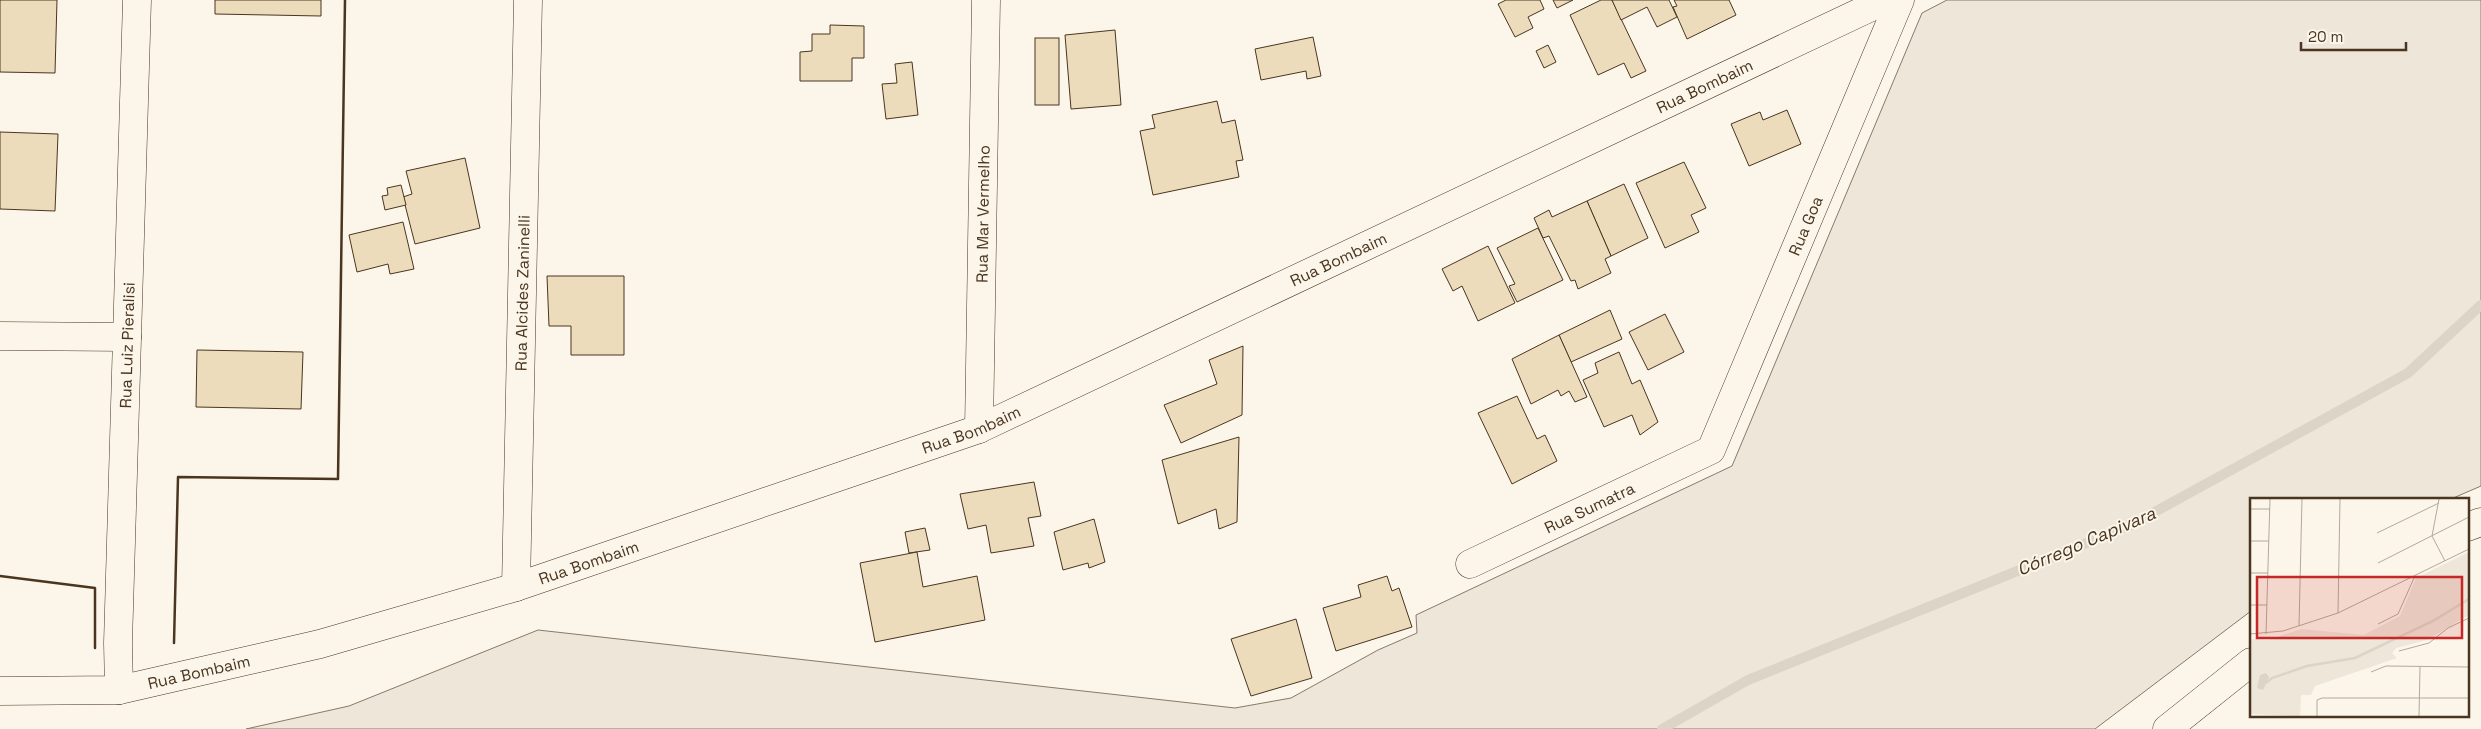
<svg xmlns="http://www.w3.org/2000/svg" width="2481" height="729" viewBox="0 0 2481 729" font-family="'Space Grotesk',sans-serif">
	<style>
		.green { fill: #ede6d9; stroke: #887966 }
		.lines { fill: none; stroke-linecap: round; stroke-linejoin: round }
		.stream { stroke: #dcd4c6; stroke-width: 10 }
		.building { fill: #ecdcbc; stroke: #4a3520 }
		.street-casing { stroke: #4a3520; stroke-width: 29 }
		.street { stroke: #fbf6e9; stroke-width: 28 }
		.wall { stroke: #4a3520; stroke-width: 2.5 }
		.labels { text-anchor: middle; dominant-baseline: central; stroke-width: 4; stroke-linejoin: round; paint-order: stroke }
		.street-label { font-size: 16px; fill: #4a3520; stroke: #fbf6e9 }
		.water-label { font-size: 18px; font-style: italic; fill: #4a3520; stroke: #fbf6e9 }
		.inset-river { fill: none; stroke: #dcd4c6; stroke-width: 2.5 }
		.inset-road { fill: none; stroke: #b4a999; stroke-width: 1 }
		.view { fill: #c62828; fill-opacity: 0.15; stroke: #c62828; stroke-width: 2.5 }
		.inset-edge { fill: none; stroke: #4a3520; stroke-width: 2.5 }
	</style>
	<rect width="100%" height="100%" fill="#fbf6e9"/>
	<polygon class="green" points="1947,0 2481,0 2481,486 2451,499 2251,499 2251,611 2095,729 246,729 349,706 538,630 1235,708 1291,698 1378,650 1417,633 1416,615 1732,466 1922,13"/>
	<g class="lines">
		<polyline class="stream" points="1662,729 1748,680 2131,525 2408,373 2481,305"/>
	</g>
	<g class="building">
		<polygon points="0,0 57,0 55,73 0,72"/>
		<polygon points="215,0 321,0 321,16 215,14"/>
		<polygon points="1506,0 1540,0 1544,9 1528,17 1533,28 1515,37 1498,4"/>
		<polygon points="1553,0 1573,0 1557,8"/>
		<polygon points="1601,0 1612,0 1646,71 1631,78 1624,63 1598,75 1570,15"/>
		<polygon points="1612,0 1669,0 1677,17 1657,27 1647,7 1621,20"/>
		<polygon points="1674,0 1729,0 1736,15 1687,39 1673,7 1677,6"/>
		<polygon points="830,25 864,26 864,58 852,58 852,81 800,81 800,52 812,51 812,34 830,34"/>
		<polygon points="1115,30 1121,105 1071,109 1065,35"/>
		<polygon points="1313,37 1321,76 1307,79 1306,71 1261,80 1255,49"/>
		<rect x="1035" y="38" width="24" height="67"/>
		<polygon points="1548,45 1556,62 1544,68 1536,51"/>
		<polygon points="912,62 918,115 886,119 882,84 897,83 895,64"/>
		<polygon points="1217,101 1222,123 1235,120 1243,160 1236,161 1239,177 1153,195 1140,131 1155,128 1152,115"/>
		<polygon points="1787,110 1801,144 1749,166 1731,124 1760,112 1763,120"/>
		<polygon points="0,132 58,134 55,211 0,209"/>
		<polygon points="465,158 480,228 415,244 403,197 412,194 406,171"/>
		<polygon points="1684,162 1706,208 1691,215 1699,232 1665,248 1636,183"/>
		<polygon points="1624,184 1648,238 1611,256 1587,201"/>
		<polygon points="401,185 406,205 385,210 382,196 388,195 387,188"/>
		<polygon points="1587,201 1611,256 1605,259 1611,273 1578,289 1575,280 1571,281 1549,236 1543,238 1534,218 1549,210 1552,217"/>
		<polygon points="403,222 414,269 390,274 388,264 357,272 349,235"/>
		<polygon points="1538,228 1563,280 1517,302 1509,286 1515,284 1497,248"/>
		<polygon points="1488,246 1515,303 1478,321 1462,286 1453,291 1442,269"/>
		<polygon points="547,276 624,276 624,355 571,355 571,326 549,326"/>
		<polygon points="1610,310 1622,339 1571,362 1559,335"/>
		<polygon points="1665,314 1684,352 1648,370 1629,332"/>
		<polygon points="1559,335 1587,397 1575,402 1569,391 1561,396 1558,390 1531,404 1512,359"/>
		<polygon points="1243,346 1242,415 1181,443 1164,405 1217,384 1209,360"/>
		<polygon points="197,350 303,352 301,409 196,407"/>
		<polygon points="1619,352 1632,384 1640,380 1658,422 1640,435 1632,415 1604,427 1583,380 1598,373 1595,363"/>
		<polygon points="1517,396 1537,439 1545,435 1557,461 1512,484 1478,413"/>
		<polygon points="1239,437 1237,522 1219,529 1216,509 1178,524 1162,460"/>
		<polygon points="1034,482 1041,516 1028,518 1034,546 991,553 986,525 968,529 960,494"/>
		<polygon points="1094,519 1105,562 1089,568 1088,563 1063,570 1054,532"/>
		<polygon points="925,528 930,550 909,553 905,532"/>
		<polygon points="917,552 923,587 977,576 985,620 875,642 860,563"/>
		<polygon points="1387,576 1392,591 1399,588 1412,627 1336,651 1323,608 1361,597 1358,585"/>
		<polygon points="1296,619 1312,678 1251,696 1231,639"/>
	</g>
	<g class="lines">
		<defs>
			<g id="street">
				<polyline points="0,336 127,337"/>
				<path id="s1" d="M979,429L986,0"/>
				<polyline points="2467,527 2481,522"/>
				<path id="s2" d="M1470,564L1711,450L1900,0"/>
				<path id="s3" d="M516,587L528,0"/>
				<path id="s4" d="M119,690L118,643L137,0"/>
				<path id="s5" d="M0,691L119,690L320,644L516,587L979,429L1886,0"/>
				<polyline points="2167,729 2251,662"/>
			</g>
		</defs>
		<use href="#street" class="street-casing"/>
		<use href="#street" class="street"/>
		<g class="wall">
			<polyline points="0,576 95,588 95,648"/>
			<polyline points="174,643 178,477 338,479 345,0"/>
		</g>
	</g>
	<g class="labels">
		<g class="street-label">
			<text stroke="none"><textPath href="#s5" startOffset="1821">Rua Bombaim</textPath></text>
			<text stroke="none"><textPath href="#s1" startOffset="215">Rua Mar Vermelho</textPath></text>
			<text stroke="none"><textPath href="#s2" startOffset="510">Rua Goa</textPath></text>
			<text stroke="none"><textPath href="#s5" startOffset="1416">Rua Bombaim</textPath></text>
			<text stroke="none"><textPath href="#s3" startOffset="294">Rua Alcides Zaninelli</textPath></text>
			<text stroke="none"><textPath href="#s4" startOffset="345">Rua Luiz Pieralisi</textPath></text>
			<text stroke="none"><textPath href="#s5" startOffset="1011">Rua Bombaim</textPath></text>
			<text stroke="none"><textPath href="#s2" startOffset="132">Rua Sumatra</textPath></text>
			<text stroke="none"><textPath href="#s5" startOffset="606">Rua Bombaim</textPath></text>
			<text stroke="none"><textPath href="#s5" startOffset="201">Rua Bombaim</textPath></text>
		</g>
		<g class="water-label">
			<text transform="translate(2086 541) rotate(-23)">Córrego Capivara</text>
		</g>
	</g>
	<g transform="translate(2250 498)">
		<rect width="219" height="219" fill="#fbf6e9"/>
		<path d="M219,54V117L177,142L146,150L142,155L147,160L65,188L61,197H51L50,218L0,216V141L18,142L51,131L114,137L150,118L166,80Z" fill="#ede6d9"/>
		<path d="M16,175L19,179L13,192L7,190L10,177Z" fill="#dcd4c6"/>
		<path class="inset-river" d="M16,185L22,180L57,168L105,160L183,123L219,101"/>
		<path class="inset-road" d="M189,1L182,38L195,63M0,11H20M127,35L189,5M0,43H19M128,65L219,19M0,75H18M0,107H17M88,115L90,1M128,126L148,116L164,80M49,128L52,1M0,136L33,133L88,115L219,51M16,136L20,1M149,153L179,145L198,130L219,120M121,174L136,168L219,169M67,218V202L72,200H219M169,218L170,169"/>
		<path class="view" d="M7,79H212V140H7Z"/>
		<rect width="219" height="219" class="inset-edge"/>
	</g>
	<path d="M2301 42v8h105v-8" fill="none" stroke="#4a3520" stroke-width="2.5"/>
	<text x="2308" y="42" font-size="15" fill="#4a3520" stroke="#fbf6e9" stroke-width="4" paint-order="stroke">20 m</text>
</svg>
